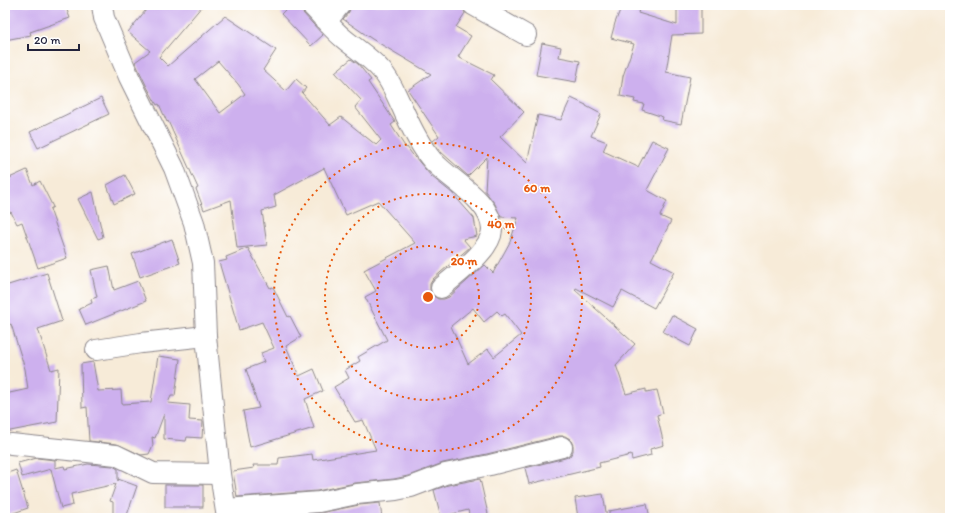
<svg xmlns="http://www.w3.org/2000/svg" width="955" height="523" viewBox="0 0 955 523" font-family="Itim,sans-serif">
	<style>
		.building { fill: #cdb0ee; fill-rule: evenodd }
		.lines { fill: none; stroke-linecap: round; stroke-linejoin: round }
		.minor-casing { stroke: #8c868a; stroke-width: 22 }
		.minor { stroke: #fff; stroke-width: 20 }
		.ring { fill: none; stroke: #e8590c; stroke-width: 2; stroke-dasharray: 2 4 }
		.centre { fill: #e8590c; stroke: #fff; stroke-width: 2 }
		.ring-label { font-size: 12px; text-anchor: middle; font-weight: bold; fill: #e8590c; stroke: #fff; stroke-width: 3; stroke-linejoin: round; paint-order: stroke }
	</style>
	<rect width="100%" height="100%" fill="#fff"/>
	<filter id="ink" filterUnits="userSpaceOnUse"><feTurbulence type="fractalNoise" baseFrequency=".025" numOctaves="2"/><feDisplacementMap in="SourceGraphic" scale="8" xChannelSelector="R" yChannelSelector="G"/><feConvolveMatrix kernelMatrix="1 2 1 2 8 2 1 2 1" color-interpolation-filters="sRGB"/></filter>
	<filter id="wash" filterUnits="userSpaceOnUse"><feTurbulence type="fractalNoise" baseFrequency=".012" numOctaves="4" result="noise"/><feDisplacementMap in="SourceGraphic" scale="16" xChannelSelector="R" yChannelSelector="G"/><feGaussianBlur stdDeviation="0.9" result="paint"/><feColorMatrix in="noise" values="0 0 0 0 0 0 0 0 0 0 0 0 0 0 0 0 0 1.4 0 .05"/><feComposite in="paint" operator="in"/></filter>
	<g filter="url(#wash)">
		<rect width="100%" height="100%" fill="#f7ebd8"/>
		<g id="blocks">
			<g class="building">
				<polygon points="15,5 65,5 70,18 30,32 31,35 5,40 5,7"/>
				<path d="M150,5H203L159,57L168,66L225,16L276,50L263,70L286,91L296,79L306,88L302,93L330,125L341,117L376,145L381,140L355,107L361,100L335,72L351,59L358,64L371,80L368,82L395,122L391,125L406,148L407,147L415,158V157L431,176L452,193L474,218L477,236L463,239L470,247L433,279L430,284V290L432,295L438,299H444L449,297L485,265L493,273L510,242L518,218L501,217L495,204L485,191L487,157L468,176L441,152L433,141L439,136L408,90L431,74L372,39L343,19L349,12L351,5H462L465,13L456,27L471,36L458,57L494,75L491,80L524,112L500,137L527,163L538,115L561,120L571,98L586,105V106L601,114L591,136L607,142L603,151L638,167L652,140L669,148L647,190L667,201L660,216L671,221L651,260L674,272L654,308L622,291L613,307L576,288L575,290L635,344L616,365L626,394L646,389V392L657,390L663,413L657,415L664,445L650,449L651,455L632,460L631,455L599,463L600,467L529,484L525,468L565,458L570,456L573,451V445L570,439L565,436H559L487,454L443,463L408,476L394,479L355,483L317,491L237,497L233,471L254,468L253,465H278L279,458L312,454L313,460L376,450L363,420L355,422L334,387L349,378L345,370L360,361L358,357L387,340L365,297L376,291L364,270L415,243L378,201L346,215L324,168L274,195L276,207L262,211L267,245L237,248L231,200L204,210L196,189L198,188L168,121L167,122L159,104L157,105L147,87L135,62L150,51L128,32ZM218,61L238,84L245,94L220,113L195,79ZM473,308L484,322L497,311L502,316L505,314L521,335L494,357L488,349L468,364L451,326Z"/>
				<polygon points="290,5 300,5 303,13 323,35 311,46 281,14"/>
				<polygon points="622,5 626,5 639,10 638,13 677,25 677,8 701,8 701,34 672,35 666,72 690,77 681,124 662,120 663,117 642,110 644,104 634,102 635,99 620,96 623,76 634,44 611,38 615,23"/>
				<polygon points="542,43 561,47 559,57 580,61 576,82 536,75"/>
				<polygon points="101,98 109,114 38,148 30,132"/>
				<polygon points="27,170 33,185 40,181 53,207 50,209 67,258 38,268 22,222 17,224 11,212 9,213 5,204 5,180"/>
				<polygon points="125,175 135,194 114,204 107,185"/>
				<polygon points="93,192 103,237 98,239 78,199"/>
				<polygon points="172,239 180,263 140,277 132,254"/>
				<polygon points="248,248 270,288 273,287 288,317 290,316 301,337 286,346 299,376 314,369 323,391 305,399 314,428 250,447 243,411 259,408 246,369 264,362 261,353 274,348 262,322 239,330 219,262 227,260 226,257"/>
				<polygon points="109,266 114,290 138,281 146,301 86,325 79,309 92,303 91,299 97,297 91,270"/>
				<polygon points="47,273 62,321 38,329 51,370 59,368 57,422 5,432 5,394 28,389 25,369 11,324 9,325 5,312 5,286"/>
				<polygon points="672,315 698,329 690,346 663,332"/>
				<polygon points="158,356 180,359 175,396 171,396 168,403 190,405 189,420 203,421 202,438 187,437 186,441 164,439 164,414 155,438 152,437 153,445 149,454 141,455 117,444 89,441 87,407 82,408 81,364 93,362 98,391 121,390 122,404 151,402"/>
				<polygon points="37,458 55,460 55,468 64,466 65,469 88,464 113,466 118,469 118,481 118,479 137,486 126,518 113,518 113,502 110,501 116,484 71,494 73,505 61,508 51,469 22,477 18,463"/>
				<polygon points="16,470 28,508 5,516 5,474"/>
				<polygon points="480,479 488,514 470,518 468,510 441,517 434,490 448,485"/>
				<rect x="165" y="485" width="38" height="22"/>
				<polygon points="603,494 607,518 578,518 575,498"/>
				<polygon points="380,503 382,518 260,518 320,513 359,505"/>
				<polygon points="647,504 650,518 609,518 609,511"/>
			</g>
		</g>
	</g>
	<g filter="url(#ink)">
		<use href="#blocks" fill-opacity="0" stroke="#8c868a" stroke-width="1"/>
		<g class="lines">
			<defs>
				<g id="minor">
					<polyline points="102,5 104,18 129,77 174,168 194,223 203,263 206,336 220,474 227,518"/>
					<path d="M311,5C322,16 331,28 343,38C356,49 371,58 382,71C391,81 395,93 401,105C408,121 421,147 432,160C449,180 492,200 492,230C491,251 455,275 441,288"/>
					<polyline points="473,5 526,35"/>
					<polyline points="327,21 340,5"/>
					<polyline points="96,350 141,343 206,336"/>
					<polyline points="11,444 116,455 153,473 220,474"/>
					<polyline points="226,509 319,502 357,494 396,490 411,487 445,474 490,465 562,447"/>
				</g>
			</defs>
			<use href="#minor" class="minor-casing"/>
			<use href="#minor" class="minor"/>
		</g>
	</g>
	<g class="ring">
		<circle cx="428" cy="297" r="51"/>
		<circle cx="428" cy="297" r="103"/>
		<circle cx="428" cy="297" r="154"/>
	</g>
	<circle cx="428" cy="297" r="6" class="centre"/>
	<g class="ring-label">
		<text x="537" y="192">60 m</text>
		<text x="501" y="228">40 m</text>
		<text x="464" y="265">20 m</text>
	</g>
	<rect width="955" height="523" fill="none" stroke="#fff" stroke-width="20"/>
	<path d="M28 44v6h51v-6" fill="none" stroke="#22223b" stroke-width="2"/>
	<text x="34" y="44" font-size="12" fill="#22223b" stroke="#ffffff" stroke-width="3" paint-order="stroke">20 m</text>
</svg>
